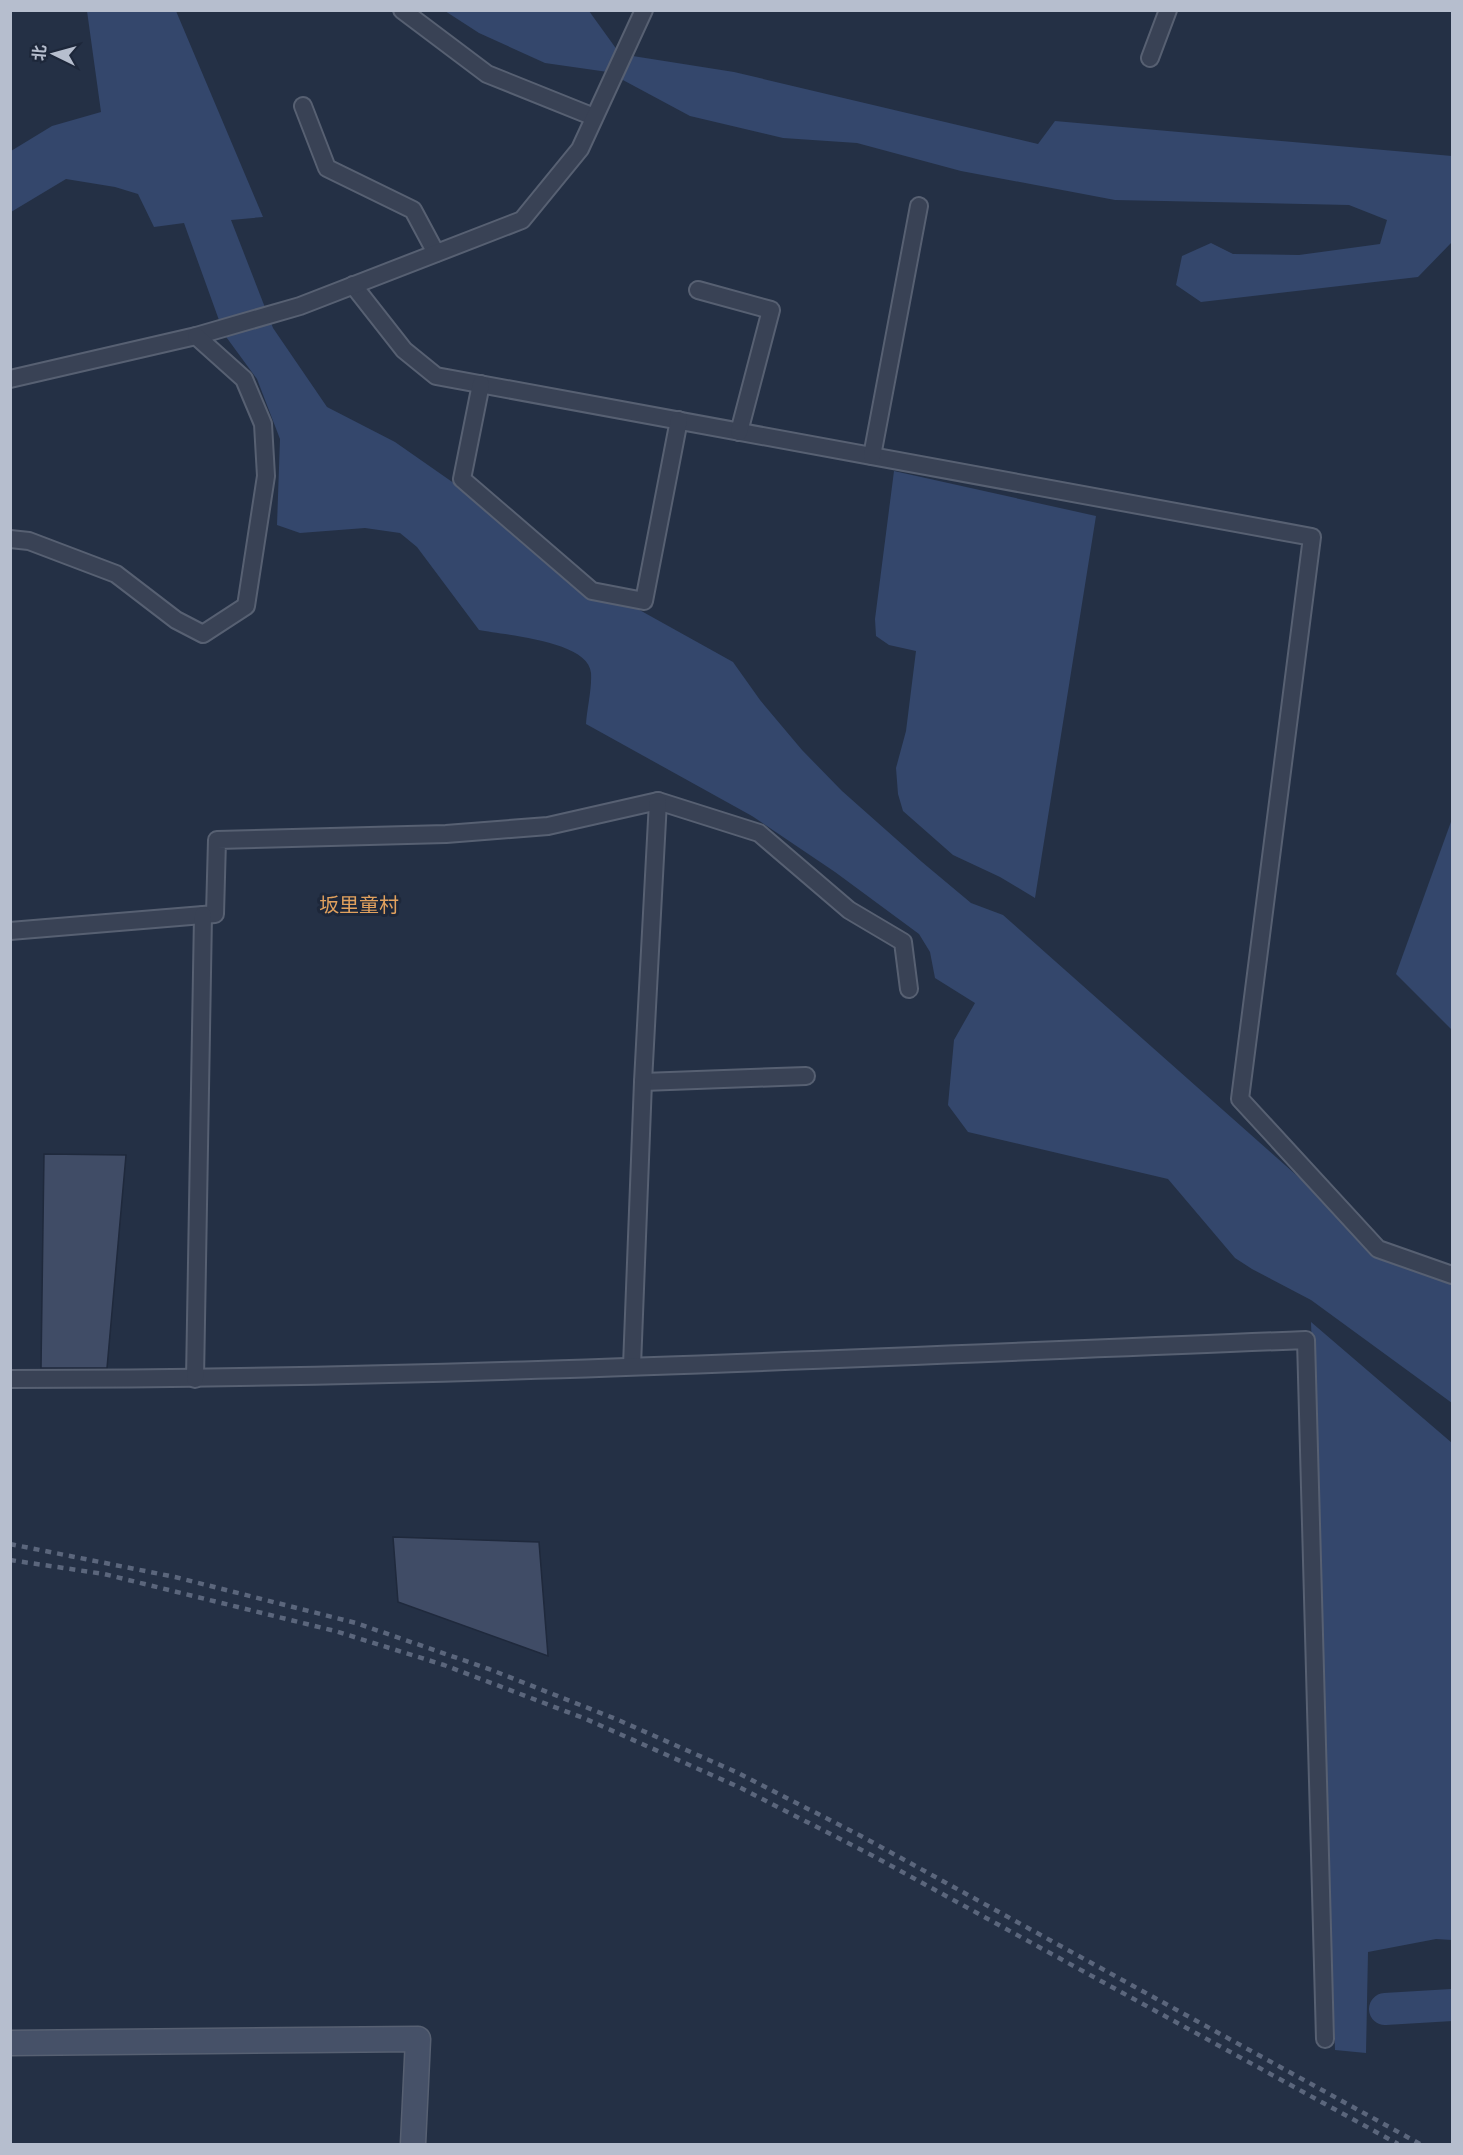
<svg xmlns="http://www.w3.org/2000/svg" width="1463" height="2155" viewBox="0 0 1463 2155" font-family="'Fira Sans','Noto Sans SC',sans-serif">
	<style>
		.water { fill: #34476c }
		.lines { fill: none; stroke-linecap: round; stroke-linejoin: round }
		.river { stroke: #34476c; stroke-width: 32 }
		.building { fill: #404c66; stroke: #1f293c; stroke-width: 1.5 }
		.street-casing { stroke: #576072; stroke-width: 20 }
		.secondary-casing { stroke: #576072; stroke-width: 27 }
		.street { stroke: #394255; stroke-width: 16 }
		.secondary { stroke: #465168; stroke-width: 24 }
		.rail { stroke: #5b667c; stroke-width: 4.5; stroke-dasharray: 6 6; stroke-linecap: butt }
		.labels { text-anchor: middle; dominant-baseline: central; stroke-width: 6; stroke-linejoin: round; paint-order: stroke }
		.quarter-label { font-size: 20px; fill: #e1a15e; stroke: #1d273a }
	</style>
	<rect width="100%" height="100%" fill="#243045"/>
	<g class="water">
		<path d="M87,11H176L263,217L231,220L273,328L327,407L395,442L458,486L555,563L733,662L760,700L802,750L842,791L922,862L971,903L1003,915L1320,1196L1358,1235L1452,1279V1403L1311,1300L1252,1269L1235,1258L1168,1179L968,1132L948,1105L954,1040L975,1003L935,978L930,952L919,934L835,872L752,816L586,724C587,708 592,689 591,673C589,641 504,635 479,630L417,547L400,533L365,528L300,533L277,525L280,439L257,379L224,334L184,223L154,227L138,194L115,187L66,179L11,212V151L52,126L101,112Z"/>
		<polygon points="445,11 589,11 620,54 734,72 1038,144 1055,121 1452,156 1452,242 1418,277 1201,302 1176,285 1182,256 1211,243 1233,254 1299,255 1380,244 1387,220 1349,205 1115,200 961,171 857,143 783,138 690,116 608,72 545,63 479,33"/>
		<polygon points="894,471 1096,516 1035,898 1000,877 953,855 903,811 898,794 896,768 906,731 916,651 889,645 876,636 875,619"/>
		<polygon points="1452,819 1452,1030 1396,974"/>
		<polygon points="1311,1322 1452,1443 1452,1940 1436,1939 1368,1952 1366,2053 1335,2050"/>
	</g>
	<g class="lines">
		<polyline class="river" points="1385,2009 1452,2005"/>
	</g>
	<g class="building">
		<polygon points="44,1154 126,1155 107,1368 41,1368"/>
		<polygon points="393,1537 539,1542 548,1656 398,1602"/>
	</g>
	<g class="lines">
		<defs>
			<g id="street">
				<polyline points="402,10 487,74 594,117"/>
				<polyline points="1150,58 1168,10"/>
				<polyline points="303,106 327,168 413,210 436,253"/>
				<polyline points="353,285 404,350 436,376 1312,537 1240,1099 1378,1249 1452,1275"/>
				<polyline points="698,290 771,310 739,432"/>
				<polyline points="10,379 196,336 300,306 522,220 580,149 644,10"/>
				<polyline points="481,384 462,479 592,591 644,601 679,420"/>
				<polyline points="872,456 919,206"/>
				<polyline points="10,539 29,541 116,574 176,620 203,634 246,606 266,476 263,424 244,379 196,336"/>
				<polyline points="10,931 215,914 217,840 446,834 548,826 658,801 759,833 849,910 903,942 909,989"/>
				<polyline points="643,1082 806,1076"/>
				<polyline points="632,1366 643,1082 658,801"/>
				<path d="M10,1379C442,1379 874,1357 1306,1340L1325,2039"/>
				<polyline points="195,1379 203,915"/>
			</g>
			<polyline id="secondary" points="10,2043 418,2039 413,2144"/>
		</defs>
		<use href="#street" class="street-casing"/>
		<use href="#secondary" class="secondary-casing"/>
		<use href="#street" class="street"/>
		<use href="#secondary" class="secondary"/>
		<g class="rail">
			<polyline points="10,1544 175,1577 356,1623 489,1669 616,1719 736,1772 861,1836 1420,2144"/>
			<polyline points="10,1560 104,1574 335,1631 444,1665 586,1719 741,1788 875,1857 1398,2144"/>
		</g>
	</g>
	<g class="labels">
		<g class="quarter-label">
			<text x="359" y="905">坂里童村</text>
		</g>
	</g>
	<rect width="1463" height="2155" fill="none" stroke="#b6bece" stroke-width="24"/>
	<g transform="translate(54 54) rotate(275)" stroke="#1d273a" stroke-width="4.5" paint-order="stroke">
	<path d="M0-4.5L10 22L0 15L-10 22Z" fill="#b6bece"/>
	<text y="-9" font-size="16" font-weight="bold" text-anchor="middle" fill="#b6bece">北</text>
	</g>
</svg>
